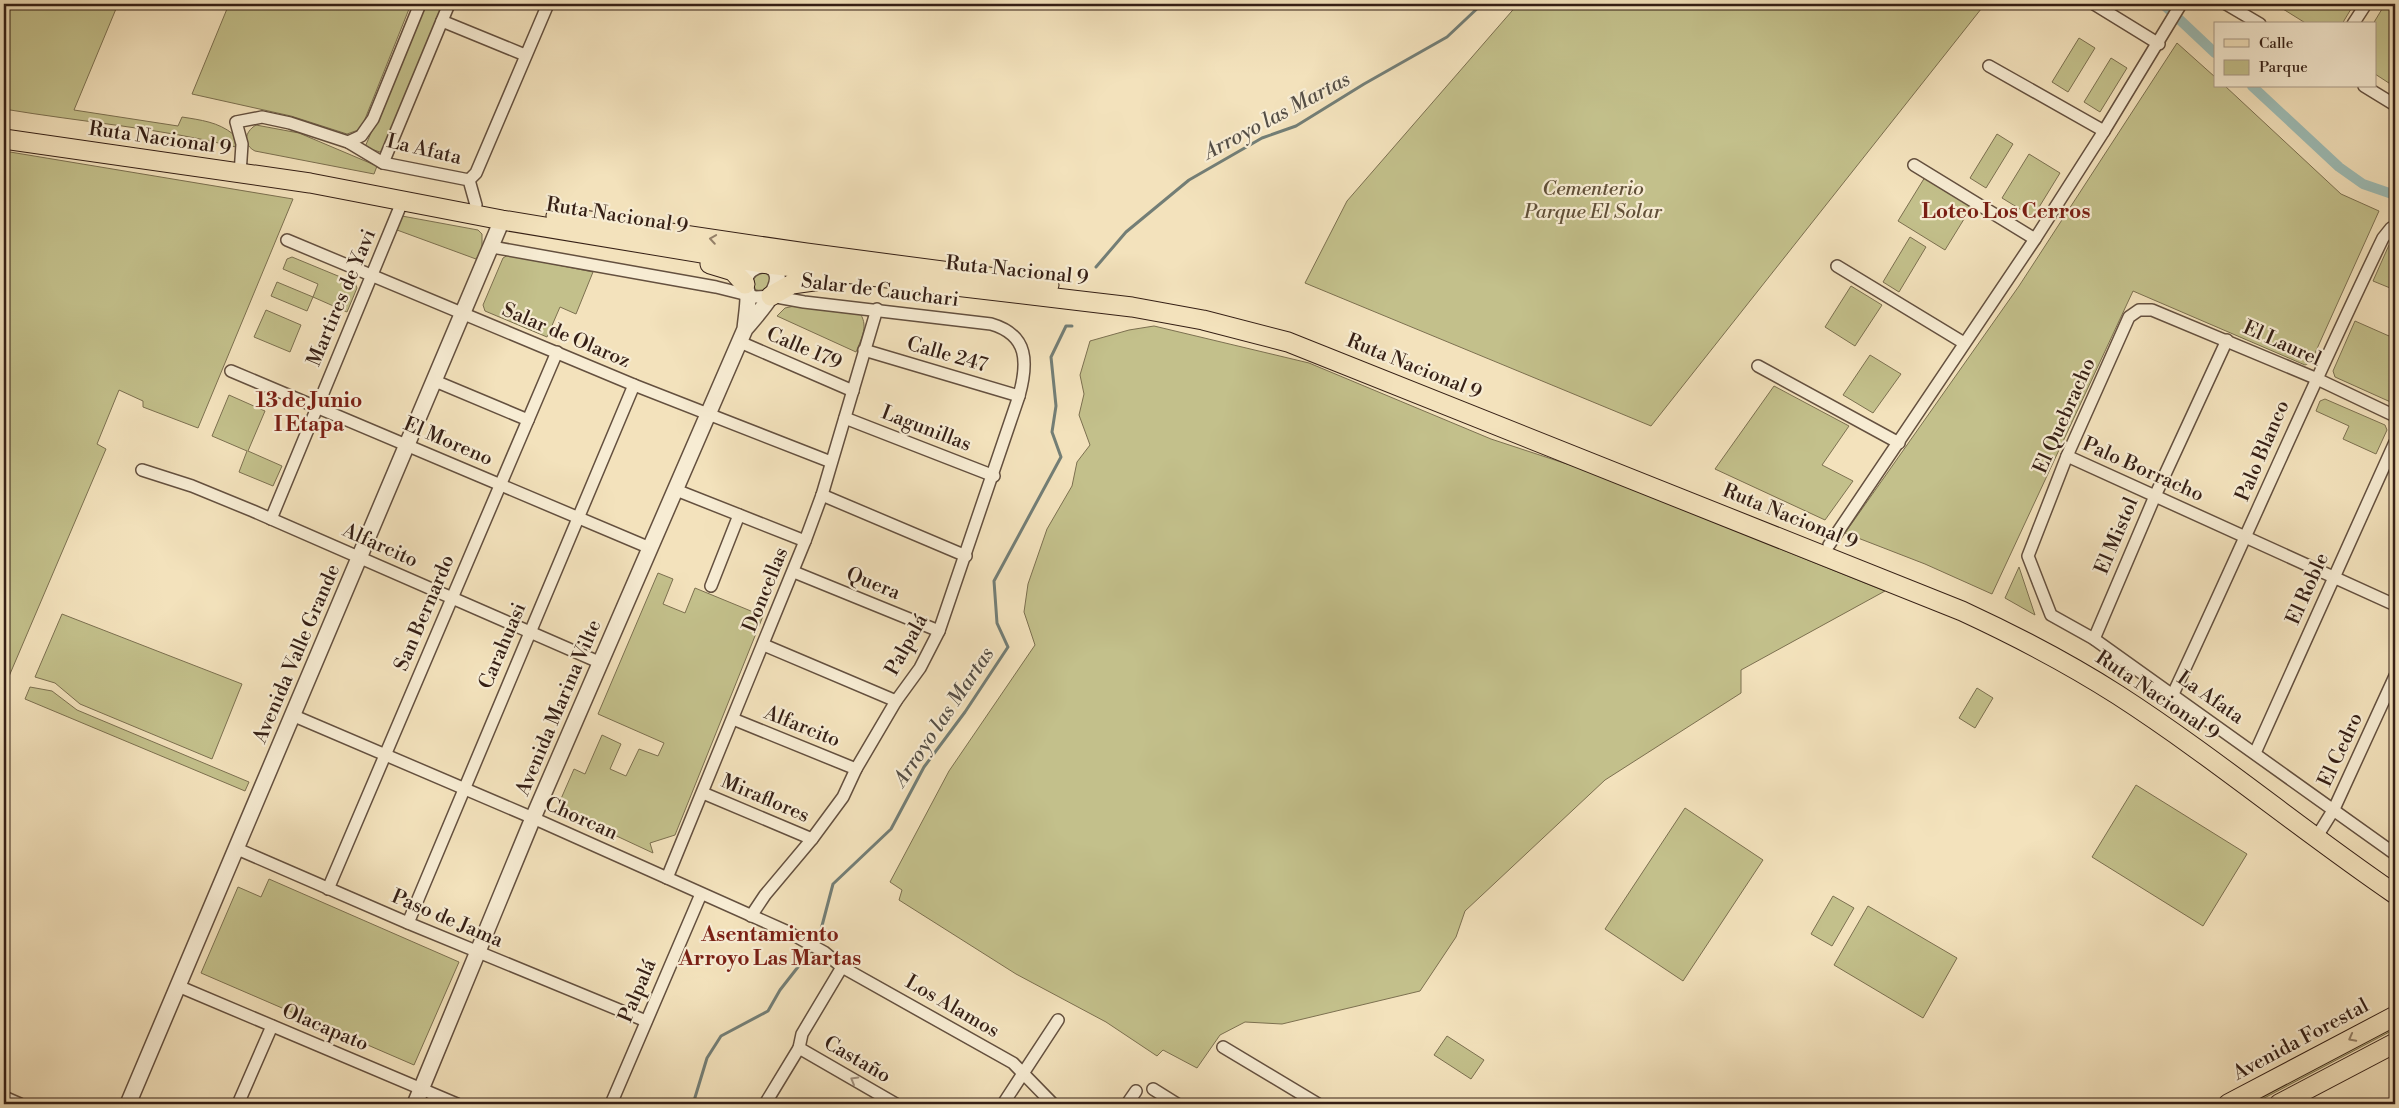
<svg xmlns="http://www.w3.org/2000/svg" width="2399" height="1108" viewBox="0 0 2399 1108" font-family="'Libre Bodoni',serif">
	<style>
		.green { fill: #c3c08b; stroke: #7c7050 }
		.lines { fill: none; stroke-linecap: round; stroke-linejoin: round }
		.stream { stroke: #737e76; stroke-width: 3 }
		.canal { stroke: #9dbdb7; stroke-width: 10 }
		.minor-casing { stroke: #64503f; stroke-width: 14 }
		.tertiary-casing { stroke: #64503f; stroke-width: 18 }
		.primary-casing { stroke: #351f15; stroke-width: 21 }
		.minor { stroke: #f7ecd3; stroke-width: 11 }
		.tertiary { stroke: #f7ecd3; stroke-width: 15 }
		.primary { stroke: #f3e2bc; stroke-width: 19 }
		.oneway { stroke: #948068 }
		.oneway2 { stroke: #a0907e }
		.labels { text-anchor: middle; dominant-baseline: central; stroke-width: 4.5; stroke-linejoin: round; paint-order: stroke }
		.street-label { font-size: 20px; fill: #351f15; stroke: #f7ecd3 }
		.park-label { font-size: 20px; font-style: italic; fill: #604f38; stroke: #f7ecd3 }
		.water-label { font-size: 21px; font-style: italic; fill: #544e46; stroke: #f7ecd3 }
		.neighbourhood-label { font-size: 21px; font-weight: bold; fill: #7a1f14; stroke: #f7ecd3 }
	</style>
	<rect width="100%" height="100%" fill="#f3e2bc"/>
	<filter id="stains"><feTurbulence type="fractalNoise" baseFrequency=".004" numOctaves="4"/><feColorMatrix values="0 0 0 0 .2 0 0 0 0 .09 0 0 0 0 .02 0 0 0 .5 -.17"/></filter>
	<radialGradient id="worn" r=".72"><stop offset=".6" stop-color="#630" stop-opacity="0"/><stop offset="1" stop-color="#630" stop-opacity=".3"/></radialGradient>
	<g class="green">
		<path d="M8,4H118L74,110L178,126L182,117C201,120 218,122 233,134L236,147C160,128 81,122 4,109V14Z"/>
		<polygon points="229,4 411,4 361,129 347,134 291,116 192,94"/>
		<polygon points="426,4 446,4 383,153 365,147"/>
		<polygon points="1518,4 1985,4 1651,426 1305,283 1347,201"/>
		<polygon points="2275,4 2354,4 2342,24 2307,24"/>
		<polygon points="2385,4 2395,4 2395,87 2375,74 2375,24 2373,24"/>
		<polygon points="2079,38 2095,48 2068,92 2052,82"/>
		<polygon points="2177,43 2215,77 2215,86 2225,86 2341,194 2379,211 2311,362 2305,365 2133,291 1992,594 1925,564 1845,533 2019,286"/>
		<polygon points="2111,58 2127,68 2100,112 2084,102"/>
		<path d="M256,125L299,133L377,166L374,174L255,151C243,145 244,132 256,125Z"/>
		<polygon points="1997,134 2013,144 1986,188 1970,178"/>
		<polygon points="4,151 293,199 198,428 143,407 143,401 119,390 97,444 106,449 4,688"/>
		<polygon points="2029,154 2060,173 2033,217 2002,198"/>
		<polygon points="1925,177 1972,206 1945,250 1898,221"/>
		<polygon points="402,216 478,230 482,234 482,249 476,259 397,230"/>
		<polygon points="1910,237 1926,247 1899,292 1883,282"/>
		<polygon points="2395,242 2395,290 2373,281 2389,245"/>
		<polygon points="508,255 593,272 576,314 560,307 547,337 485,311 483,305 503,258"/>
		<polygon points="292,257 355,283 357,288 347,312 313,297 307,311 271,296 277,282 313,297 318,284 283,269 287,259"/>
		<polygon points="767,270 773,280 764,292 753,289 751,275"/>
		<polygon points="1851,286 1882,305 1855,346 1825,327"/>
		<path d="M799,305L859,312C869,325 862,337 856,352L777,316L785,308Z"/>
		<polygon points="266,310 301,325 290,352 254,337"/>
		<polygon points="2355,321 2389,336 2395,322 2395,404 2335,377 2333,371"/>
		<polygon points="1154,326 1309,363 1491,439 1579,468 1885,591 1741,670 1741,693 1605,780 1465,911 1456,937 1420,991 1282,1024 1245,1022 1220,1035 1197,1068 1163,1050 1157,1056 1106,1022 1016,974 899,900 902,890 890,882 949,771 1035,645 1024,612 1028,584 1047,529 1072,486 1077,462 1090,445 1079,415 1084,394 1080,375 1090,341 1129,330"/>
		<polygon points="1870,355 1901,374 1873,413 1843,395"/>
		<polygon points="1774,386 1849,426 1822,465 1853,481 1825,520 1715,469"/>
		<polygon points="229,395 265,411 248,451 282,466 273,486 239,472 247,451 212,436"/>
		<polygon points="2325,399 2385,425 2387,430 2376,454 2343,439 2349,426 2316,411 2320,401"/>
		<polygon points="2019,567 2035,615 2005,598"/>
		<polygon points="658,573 673,579 663,604 685,613 695,588 763,616 675,835 650,843 653,853 563,811 560,801 574,769 585,774 602,735 621,744 610,769 626,776 639,749 658,756 664,743 598,714"/>
		<polygon points="62,614 242,684 212,759 80,704 55,683 35,677"/>
		<polygon points="30,687 52,691 77,710 249,782 245,791 25,699"/>
		<polygon points="1977,688 1993,698 1975,728 1959,718"/>
		<polygon points="2136,785 2247,854 2203,926 2092,857"/>
		<polygon points="1685,808 1763,860 1683,981 1605,929"/>
		<polygon points="269,879 459,962 414,1065 201,973 238,887 261,897"/>
		<polygon points="1833,896 1854,908 1832,946 1811,934"/>
		<polygon points="1868,906 1957,958 1923,1018 1834,965"/>
		<polygon points="2395,1025 2395,1029 2253,1104 2246,1104"/>
		<polygon points="1447,1036 1484,1060 1471,1079 1434,1055"/>
	</g>
	<g class="lines">
		<g class="stream">
			<polyline points="1096,267 1126,232 1189,180 1262,138 1296,126 1364,84 1447,37 1482,4"/>
			<polyline points="815,944 819,937 833,884 891,829 924,767 965,712 1008,647 997,623 994,581 1061,457 1052,432 1056,406 1051,357 1066,326 1072,326"/>
			<polyline points="693,1104 707,1058 721,1036 768,1011 780,990 812,949"/>
		</g>
		<g class="canal">
			<polyline points="2163,4 2215,53"/>
			<polyline points="2252,86 2339,167 2363,184 2395,195"/>
		</g>
		<defs>
			<g id="minor">
				<polyline points="2094,4 2159,44"/>
				<polyline points="2226,4 2260,24"/>
				<polyline points="442,21 525,55"/>
				<polyline points="2353,24 2366,4"/>
				<polyline points="1989,66 2104,131"/>
				<polyline points="2364,86 2395,105"/>
				<polyline points="348,142 361,136 373,119 420,4"/>
				<polyline points="383,163 449,4"/>
				<polyline points="1914,165 2035,239"/>
				<polyline points="240,174 242,144 236,122 262,117 290,123 348,142 383,163 469,180 476,205"/>
				<polyline points="469,180 476,173 548,4"/>
				<polyline points="287,240 634,385 831,462"/>
				<path d="M492,247L716,287L756,297L771,296L804,302L991,324C1029,335 1028,363 1019,396L939,631L920,668L896,701L856,769L843,797L812,839L765,895L751,916"/>
				<polyline points="1837,266 1964,343"/>
				<polyline points="740,342 853,391"/>
				<polyline points="864,350 1019,396"/>
				<polyline points="1758,366 1899,443"/>
				<polyline points="231,371 650,548"/>
				<polyline points="435,381 528,420"/>
				<polyline points="2395,416 2315,378 2152,310 2139,310 2129,317 2067,456 2028,556 2051,615 2094,639 2395,854"/>
				<polyline points="845,418 994,476"/>
				<polyline points="2067,456 2395,605"/>
				<polyline points="142,470 192,486 253,511 601,663"/>
				<polyline points="676,490 805,541"/>
				<polyline points="822,495 966,556"/>
				<polyline points="271,519 402,202"/>
				<polyline points="1829,545 2035,239 2104,131 2181,4"/>
				<polyline points="794,572 939,631"/>
				<polyline points="711,586 739,515"/>
				<polyline points="2094,639 2155,496 2227,340"/>
				<polyline points="764,645 896,701"/>
				<path d="M2173,694C2244,543 2310,389 2383,238L2391,228H2395"/>
				<polyline points="292,715 533,818 788,932 824,952 842,967 1013,1063 1053,1104"/>
				<polyline points="733,719 856,769"/>
				<polyline points="2255,753 2395,442"/>
				<polyline points="703,793 812,839"/>
				<polyline points="2316,838 2334,809 2395,676"/>
				<polyline points="235,848 408,923 646,1021"/>
				<polyline points="667,878 805,541 822,495 877,309"/>
				<polyline points="328,889 557,352"/>
				<polyline points="408,923 634,385"/>
				<polyline points="178,986 457,1104"/>
				<polyline points="1223,1047 1318,1104"/>
				<polyline points="799,1048 896,1104"/>
				<polyline points="1153,1089 1177,1104"/>
				<polyline points="4,1097 20,1104"/>
				<polyline points="238,1104 272,1026"/>
				<polyline points="611,1104 701,894"/>
				<polyline points="765,1104 799,1048 802,1034 842,967"/>
				<polyline points="1003,1104 1058,1020"/>
				<polyline points="1127,1104 1136,1091"/>
			</g>
			<g id="tertiary">
				<polyline points="128,1104 502,220"/>
				<path d="M415,1104L533,818L745,329C755,317 784,287 776,272C775,269 770,266 768,264C756,265 743,270 745,285C746,290 748,292 748,297C748,307 746,318 745,329"/>
			</g>
			<g id="primary">
				<path d="M4,139L310,183L502,220L768,264L1132,307L1203,320L1288,342L1962,611C2016,636 2068,663 2118,695C2214,757 2301,830 2395,894"/>
				<polyline points="556,216 806,253 1049,285"/>
				<polyline points="710,264 733,271 745,284"/>
				<polyline points="771,296 792,284 828,279"/>
				<polyline points="2228,1104 2395,1016"/>
				<polyline points="2279,1104 2395,1043"/>
			</g>
		</defs>
		<use href="#minor" class="minor-casing"/>
		<use href="#tertiary" class="tertiary-casing"/>
		<use href="#primary" class="primary-casing"/>
		<use href="#minor" class="minor"/>
		<use href="#tertiary" class="tertiary"/>
		<use href="#primary" class="primary"/>
	</g>
	<defs><path id="oneway-chevron" d="M-2-3.5L2.5 0L-2 3.5" fill="none" stroke-width="1.6" stroke-linecap="round" stroke-linejoin="round" transform="scale(1.25)"/></defs>
	<g class="oneway">
		<use href="#oneway-chevron" transform="translate(713 239) rotate(-171)"/>
		<use href="#oneway-chevron" transform="translate(2352 1038) rotate(152)"/>
	</g>
	<use class="oneway2" href="#oneway-chevron" transform="translate(854 1080) rotate(-150)"/>
	<g class="labels">
		<g class="street-label">
			<text transform="translate(160 139) rotate(8)">Ruta Nacional 9</text>
			<text transform="translate(424 150) rotate(13)">La Afata</text>
			<text transform="translate(617 216) rotate(9)">Ruta Nacional 9</text>
			<text transform="translate(1017 271) rotate(6)">Ruta Nacional 9</text>
			<text transform="translate(880 291) rotate(7)">Salar de Cauchari</text>
			<text transform="translate(342 298) rotate(-67)">Martires de Yavi</text>
			<text transform="translate(566 336) rotate(23)">Salar de Olaroz</text>
			<text transform="translate(2282 344) rotate(24)">El Laurel</text>
			<text transform="translate(804 349) rotate(23)">Calle 179</text>
			<text transform="translate(947 355) rotate(16)">Calle 247</text>
			<text transform="translate(1414 367) rotate(22)">Ruta Nacional 9</text>
			<text transform="translate(2065 416) rotate(-66)">El Quebracho</text>
			<text transform="translate(926 429) rotate(21)">Lagunillas</text>
			<text transform="translate(448 442) rotate(23)">El Moreno</text>
			<text transform="translate(2263 451) rotate(-67)">Palo Blanco</text>
			<text transform="translate(2143 470) rotate(24)">Palo Borracho</text>
			<text transform="translate(1790 517) rotate(22)">Ruta Nacional 9</text>
			<text transform="translate(2117 536) rotate(-67)">El Mistol</text>
			<text transform="translate(380 546) rotate(24)">Alfarcito</text>
			<text transform="translate(873 584) rotate(22)">Quera</text>
			<text transform="translate(2308 589) rotate(-66)">El Roble</text>
			<text transform="translate(766 590) rotate(-68)">Doncellas</text>
			<text transform="translate(425 613) rotate(-67)">San Bernardo</text>
			<text transform="translate(907 645) rotate(-61)">Palpalá</text>
			<text transform="translate(503 646) rotate(-67)">Carahuasi</text>
			<text transform="translate(297 654) rotate(-67)">Avenida Valle Grande</text>
			<text transform="translate(2157 696) rotate(34)">Ruta Nacional 9</text>
			<text transform="translate(2210 698) rotate(35)">La Afata</text>
			<text transform="translate(559 708) rotate(-67)">Avenida Marina Vilte</text>
			<text transform="translate(802 727) rotate(22)">Alfarcito</text>
			<text transform="translate(2341 750) rotate(-65)">El Cedro</text>
			<text transform="translate(765 799) rotate(23)">Miraflores</text>
			<text transform="translate(581 819) rotate(24)">Chorcan</text>
			<text transform="translate(447 919) rotate(23)">Paso de Jama</text>
			<text transform="translate(638 991) rotate(-67)">Palpalá</text>
			<text transform="translate(952 1007) rotate(30)">Los Alamos</text>
			<text transform="translate(325 1028) rotate(23)">Olacapato</text>
			<text transform="translate(2301 1040) rotate(-28)">Avenida Forestal</text>
			<text transform="translate(857 1060) rotate(30)">Castaño</text>
		</g>
		<g class="park-label">
			<text x="1593" y="189">Cementerio<tspan x="1593" dy="23">Parque El Solar</tspan></text>
		</g>
		<g class="water-label">
			<text transform="translate(1277 116) rotate(-28)">Arroyo las Martas</text>
			<text transform="translate(944 717) rotate(-56)">Arroyo las Martas</text>
		</g>
		<g class="neighbourhood-label">
			<text x="2006" y="212">Loteo Los Cerros</text>
			<text x="309" y="401">13 de Junio<tspan x="309" dy="24">I Etapa</tspan></text>
			<text x="770" y="935">Asentamiento<tspan x="770" dy="24">Arroyo Las Martas</tspan></text>
		</g>
	</g>
	<rect width="2399" height="1108" fill="none" stroke="#f3e2bc" stroke-width="20"/>
	<rect x="5" y="5" width="2389" height="1098" fill="none" stroke="#351f15" stroke-width="2.5"/>
	<rect x="10" y="10" width="2379" height="1088" fill="none" stroke="#351f15"/>
	<rect x="2214" y="22" width="162" height="65" fill="#f7ecd3" stroke="#a99a87"/>
	<rect x="2224" y="39" width="25" height="8" fill="#f3e2bc" stroke="#a99a87"/>
	<text x="2259" y="48" font-size="15" fill="#351f15">Calle</text>
	<rect x="2224" y="60" width="25" height="15" fill="#c3c08b" stroke="#a99a87"/>
	<text x="2259" y="72" font-size="15" fill="#351f15">Parque</text>
	<rect width="100%" height="100%" filter="url(#stains)"/>
	<rect width="100%" height="100%" fill="url(#worn)"/>
</svg>
